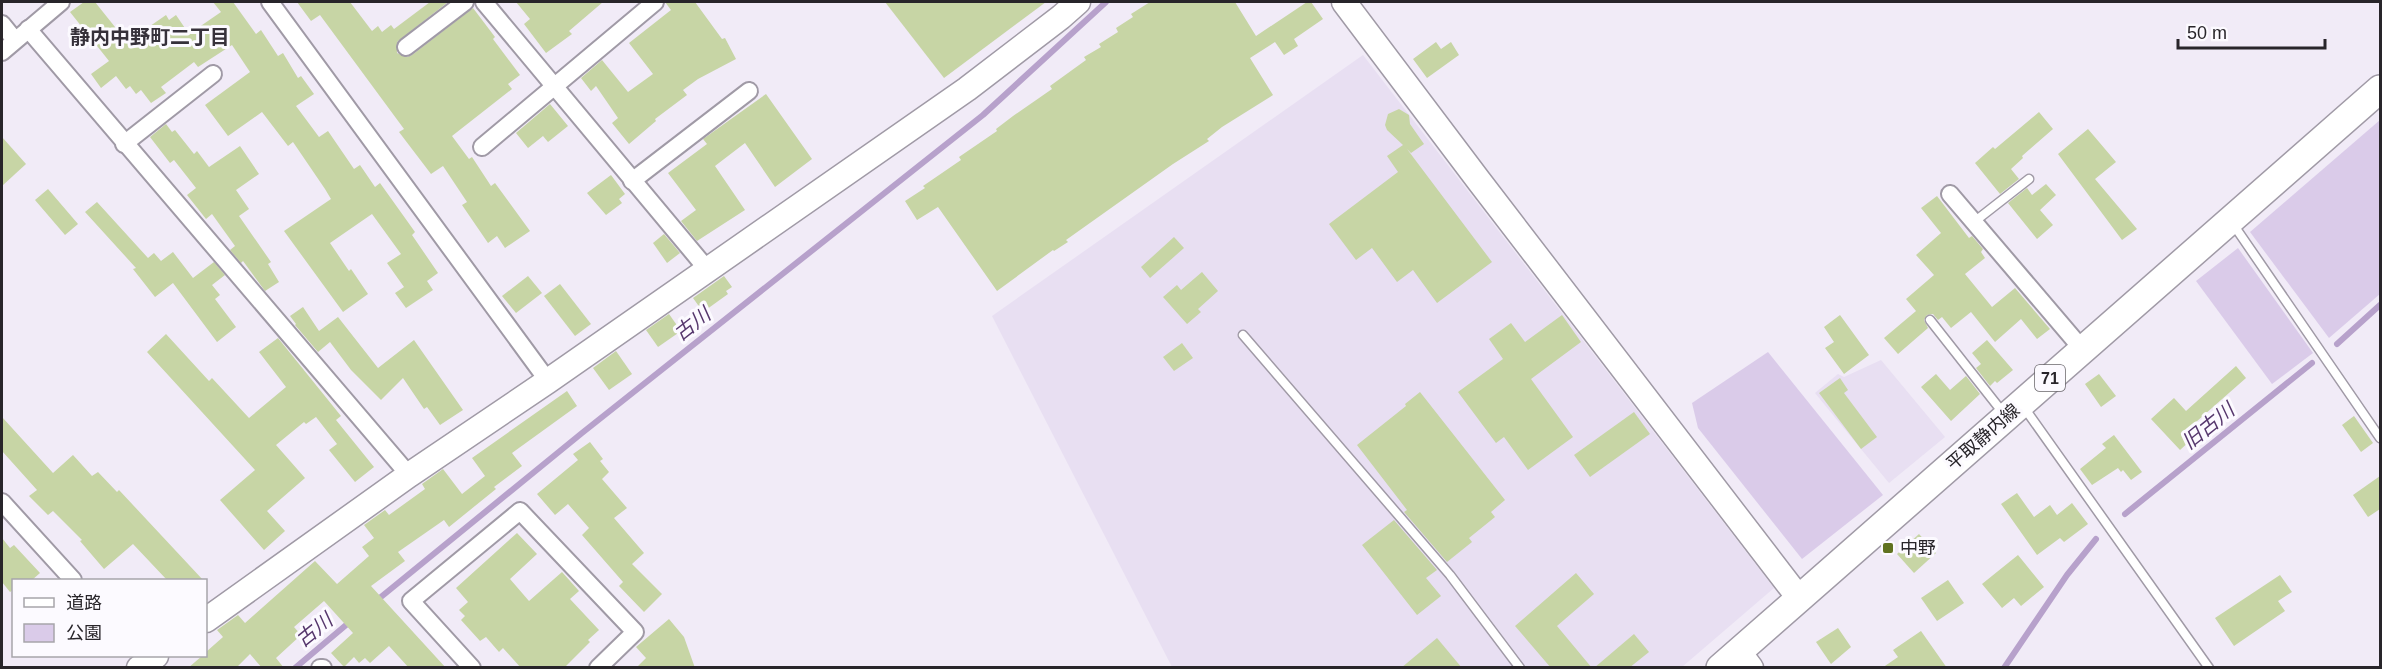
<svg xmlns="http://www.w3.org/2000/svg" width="2382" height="669" viewBox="0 0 2382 669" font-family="Arial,'Noto Sans JP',sans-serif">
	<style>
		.built { fill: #e8dff2 }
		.green { fill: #dacbe9 }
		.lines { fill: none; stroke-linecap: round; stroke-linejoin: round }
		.stream { stroke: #b7a1cb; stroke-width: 6 }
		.building { fill: #c7d5a5 }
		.lane-casing { stroke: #a09aa6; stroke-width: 11 }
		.street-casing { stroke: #a09aa6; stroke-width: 20 }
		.secondary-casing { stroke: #a09aa6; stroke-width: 27 }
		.primary-casing { stroke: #a09aa6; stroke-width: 30 }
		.lane { stroke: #fff; stroke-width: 8 }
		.street { stroke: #fff; stroke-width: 16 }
		.secondary { stroke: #fff; stroke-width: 24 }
		.primary { stroke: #fff; stroke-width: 27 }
		.poi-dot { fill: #607220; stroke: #fcfaff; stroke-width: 2 }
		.labels { text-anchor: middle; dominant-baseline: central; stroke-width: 6; stroke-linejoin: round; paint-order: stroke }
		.shield { fill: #fcfaff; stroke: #68656a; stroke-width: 1.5 }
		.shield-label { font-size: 16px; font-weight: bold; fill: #28252a }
		.street-label { font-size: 18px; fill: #28252a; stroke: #fcfaff }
		.poi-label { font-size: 18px; fill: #28252a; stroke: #fcfaff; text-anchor: start }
		.neighbourhood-label { font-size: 20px; font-weight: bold; fill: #36313a; stroke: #fcfaff }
		.water-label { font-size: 20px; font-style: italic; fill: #56376d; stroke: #fcfaff }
	</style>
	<rect width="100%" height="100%" fill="#f1ebf7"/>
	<g class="built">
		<polygon points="1363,55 1774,588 1682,667 1172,667 992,316"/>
		<polygon points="1881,360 1945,437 1889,483 1815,393 1838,374 1844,377"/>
	</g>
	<g class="green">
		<polygon points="2380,120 2380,294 2329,338 2250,232"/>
		<polygon points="2238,248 2313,353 2272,384 2196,281"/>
		<polygon points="1768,352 1883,495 1802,559 1698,428 1692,403"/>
	</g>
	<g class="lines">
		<g class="stream">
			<polyline points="2337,344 2380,305"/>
			<polyline points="2125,514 2312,363"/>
			<polyline points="376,601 582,433 983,115 1106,2"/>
			<polyline points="295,668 352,620"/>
			<polyline points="2004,668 2067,575 2096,539"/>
		</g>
	</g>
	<g class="building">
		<polygon points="84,2 95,2 127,42 166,15 169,20 176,15 189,34 221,12 213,2 233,2 256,34 261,30 278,56 283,53 298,78 301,76 314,94 296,106 319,137 328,131 354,169 360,165 375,187 380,183 415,232 412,235 438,273 427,281 433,290 406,308 395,293 404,287 387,263 401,254 372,214 330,243 349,271 351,269 368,294 343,312 284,231 331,199 325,189 293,142 288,146 262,112 228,136 205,105 250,72 232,45 198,67 194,62 161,87 166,93 151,103 141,90 136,94 130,86 126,89 116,76 101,88 91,74 109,61 70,12"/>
		<polygon points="297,2 350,2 372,31 378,26 382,32 391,25 394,29 430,2 448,2 397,42 397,53 407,57 412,55 473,8 495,37 493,39 520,75 508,84 512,89 452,136 469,159 472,157 491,186 495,183 530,231 505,248 497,236 488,243 462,205 467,202 443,166 431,174 399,132 404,129 320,15 311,21"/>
		<polygon points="516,2 603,2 569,31 572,34 546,53 524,24 530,19"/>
		<polygon points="665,2 695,2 722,39 725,38 736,59 698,79 683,90 687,95 655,119 656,121 629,144 612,123 618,118 596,86 591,91 581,78 602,60 628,92 653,74 629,43 671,10"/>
		<polygon points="885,2 1046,2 944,78"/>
		<polygon points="1150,2 1235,2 1256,36 1307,2 1311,2 1323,19 1294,39 1298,46 1284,55 1275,42 1250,58 1273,95 1222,127 1207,139 1209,141 1173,164 1066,240 1068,242 1054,251 1053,250 997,291 938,207 917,220 905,201 925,188 923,186 961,160 959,157 997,131 996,129 1013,116 1052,89 1050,86 1086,60 1084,57 1101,47 1099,44 1118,32 1116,28 1133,17 1131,14"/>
		<polygon points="1436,42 1441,49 1451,42 1459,55 1427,78 1413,59"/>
		<polygon points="766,94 812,159 775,187 745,143 715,166 745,210 697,241 681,221 696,210 668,173 707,144 703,139"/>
		<polygon points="550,104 568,126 548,142 543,136 528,148 516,133"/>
		<polygon points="1399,109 1409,115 1410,124 1424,144 1411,153 1407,149 1492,262 1437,303 1413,270 1397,282 1372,248 1356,260 1329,224 1398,172 1387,156 1403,145 1387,130 1385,125 1388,114"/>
		<polygon points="2039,112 2053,129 2022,156 2023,158 2011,169 2019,179 2000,194 1975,163 1993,147 1995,149"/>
		<polygon points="166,124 172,132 175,130 194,154 197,151 209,167 240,146 259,174 236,190 249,209 239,216 271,262 268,264 279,282 265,291 243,261 241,263 230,250 235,246 212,214 206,219 187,195 196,188 174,160 170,163 150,137"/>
		<polygon points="2088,129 2116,162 2095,179 2137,229 2122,240 2058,154"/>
		<polygon points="2,137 26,164 2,186"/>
		<polygon points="611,175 625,194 619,199 622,203 606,215 587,193"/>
		<polygon points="2046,184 2056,195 2040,210 2053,225 2037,239 2008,203 2027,188 2032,195"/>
		<polygon points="48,189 78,224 65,235 35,200"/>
		<polygon points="1937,196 1969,238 1972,236 1983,249 1981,252 1985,258 1965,274 1992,307 2015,288 2050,329 2037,339 2021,319 1995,342 1971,312 1951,328 1942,317 1938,320 1933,314 1927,315 1924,320 1928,328 1898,354 1884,338 1916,311 1906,299 1934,275 1916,255 1941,233 1921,208"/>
		<polygon points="97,202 148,258 154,253 161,261 173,252 193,278 214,262 225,275 212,285 220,295 215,299 236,327 217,342 173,283 155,297 133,269 136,268 85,212"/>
		<polygon points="664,234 680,253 667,263 653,243"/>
		<polygon points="1174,237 1184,248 1150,278 1141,267"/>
		<polygon points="1202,272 1218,291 1198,309 1201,312 1187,324 1163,297 1177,285 1181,290"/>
		<polygon points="528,276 542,293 516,313 502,296"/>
		<polygon points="724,276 732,287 726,291 728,294 703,312 693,298"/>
		<polygon points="560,284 591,324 575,336 544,296"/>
		<polygon points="303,307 319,331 338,317 378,368 414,340 463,410 440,425 427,407 424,409 403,378 381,400 351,370 330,342 318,352 295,325 296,324 290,316"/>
		<polygon points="669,314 681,331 658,347 646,330"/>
		<polygon points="1562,315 1581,342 1531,379 1573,437 1528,470 1504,437 1496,443 1458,392 1503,359 1489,339 1511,323 1525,342"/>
		<polygon points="1840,315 1869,355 1844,374 1825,348 1834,342 1824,327"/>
		<polygon points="166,334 209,381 212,378 249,418 286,387 259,352 278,338 341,416 336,420 374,467 355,482 329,450 337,444 316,417 306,424 304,422 276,445 305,478 267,511 285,531 264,550 220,500 255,470 147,352"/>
		<polygon points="1987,340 2013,370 1997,383 1995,381 1990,386 1976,368 1981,364 1972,353"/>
		<polygon points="1182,343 1193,358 1174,371 1163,357"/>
		<polygon points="616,351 632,374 609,390 593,368"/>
		<polygon points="2236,366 2246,378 2196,422 2203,429 2180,450 2151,419 2174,398 2186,411"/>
		<polygon points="1936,374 1950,390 1966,376 1980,394 1951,421 1921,387"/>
		<polygon points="2099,374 2116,396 2101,407 2085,384"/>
		<polygon points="1840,378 1848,390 1844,393 1877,437 1861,449 1819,393"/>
		<polygon points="567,391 577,406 512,453 522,466 494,487 496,489 449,527 444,520 398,552 405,561 371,586 446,668 409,668 389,646 370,663 365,658 359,663 354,657 344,667 331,653 353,633 324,601 294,627 301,635 276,658 284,668 262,668 250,654 236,668 188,668 202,656 206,656 206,652 223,637 217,630 238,615 245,623 315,561 337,584 369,556 362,547 374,538 364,525 385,510 389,515 425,489 422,484 443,469 462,494 485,476 472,458"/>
		<polygon points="1420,392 1505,500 1491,512 1495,517 1469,538 1472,542 1447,562 1404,512 1407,510 1357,445 1406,406 1405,404"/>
		<polygon points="1634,412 1650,434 1590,477 1574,455"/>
		<polygon points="2354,416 2373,443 2361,452 2342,425"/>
		<polygon points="2,417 53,473 73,455 92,476 98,472 117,492 119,490 203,580 167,580 133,544 104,569 80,541 82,540 53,511 48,515 29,496 37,490 2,451"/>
		<polygon points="2114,435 2142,472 2131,480 2123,470 2121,472 2118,468 2092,485 2080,469 2106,448 2102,444"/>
		<polygon points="590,442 603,459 600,461 609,472 602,479 627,508 614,518 644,553 632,564 662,594 644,612 619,586 623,582 582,535 589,528 568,504 555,515 537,494 578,460 573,454"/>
		<polygon points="2380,476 2380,509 2368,517 2353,495"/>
		<polygon points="2017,493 2034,517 2050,505 2057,515 2072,503 2088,524 2064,542 2060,538 2037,555 2001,504"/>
		<polygon points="1394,520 1437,570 1426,578 1441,596 1417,615 1362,545"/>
		<polygon points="517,533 537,554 510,579 529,601 562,572 579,591 570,599 599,630 588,640 590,642 564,668 521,668 503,648 499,652 486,637 480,641 461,620 465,616 459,610 468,602 456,588"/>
		<polygon points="1919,534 1936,553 1914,573 1897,554"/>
		<polygon points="2,538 10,548 14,545 40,573 32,580 14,580 14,589 10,592 2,582"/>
		<polygon points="2018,555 2044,587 2021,606 2014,598 2002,608 1982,584"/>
		<polygon points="1576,573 1594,594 1557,626 1592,668 1551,668 1515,626"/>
		<polygon points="2280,575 2292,592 2278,601 2285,611 2234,646 2215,618"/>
		<polygon points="1948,580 1964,603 1937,621 1921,598"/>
		<polygon points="669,619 684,637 695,668 636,668 646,658 636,647"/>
		<polygon points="1838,628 1851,647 1831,664 1816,642"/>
		<polygon points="1921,631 1947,668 1882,668 1898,657 1893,650"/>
		<polygon points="1634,634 1649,652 1629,668 1594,668"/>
		<polygon points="1437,638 1462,668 1401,668"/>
	</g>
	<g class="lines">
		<defs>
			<g id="lane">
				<polyline points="1974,222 2029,179"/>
				<polyline points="2233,224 2380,438"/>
				<polyline points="1930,320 2004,414"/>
				<polyline points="1243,335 1450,575 1520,668"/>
				<polyline points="2023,406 2209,668"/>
			</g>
			<g id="street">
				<polyline points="270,2 548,381"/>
				<polyline points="484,2 707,269"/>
				<polyline points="2,24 15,40"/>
				<polyline points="28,29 409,475"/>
				<polyline points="406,47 465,2"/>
				<polyline points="2,52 61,2"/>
				<polyline points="124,144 213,74"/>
				<polyline points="482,147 655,2"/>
				<polyline points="632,181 749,91"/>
				<polyline points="1950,194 2083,350"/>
				<polyline points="2,502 73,580"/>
				<polyline points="320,668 323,668"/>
				<polyline points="472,668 411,601 520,511 635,632 598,668"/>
			</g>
			<g id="secondary">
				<polyline points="1344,2 1479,181 1799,598"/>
				<polyline points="206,620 409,475 548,381 967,89 1061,17 1078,2"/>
				<polyline points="1739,652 1751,668"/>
				<polyline points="139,668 156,656"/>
			</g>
			<polyline id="primary" points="1720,668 2380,89"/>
		</defs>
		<use href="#lane" class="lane-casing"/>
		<use href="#street" class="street-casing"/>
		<use href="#secondary" class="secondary-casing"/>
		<use href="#primary" class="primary-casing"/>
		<use href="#lane" class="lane"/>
		<use href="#street" class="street"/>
		<use href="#secondary" class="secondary"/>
		<use href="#primary" class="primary"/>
	</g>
	<rect class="poi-dot" x="1882" y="542" width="12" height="12" rx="3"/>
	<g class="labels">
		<rect class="shield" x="2035" y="365" width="30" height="26" rx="4.5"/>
		<g class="shield-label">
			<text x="2050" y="378">71</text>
		</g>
		<g class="street-label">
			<text transform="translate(1983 437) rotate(-41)">平取静内線</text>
		</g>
		<g class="poi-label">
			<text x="1900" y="548">中野</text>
		</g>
		<g class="neighbourhood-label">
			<text x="150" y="37">静内中野町二丁目</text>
		</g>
		<g class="water-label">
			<text transform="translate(692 324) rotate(-38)">古川</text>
			<text transform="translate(2208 426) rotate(-39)">旧古川</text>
			<text transform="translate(314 630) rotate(-39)">古川</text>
		</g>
	</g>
	<rect width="2382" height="669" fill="none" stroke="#28252a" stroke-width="6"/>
	<rect x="12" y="579" width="195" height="78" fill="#fcfaff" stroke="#a7a5aa" stroke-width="1.5"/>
	<rect x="24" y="598" width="30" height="9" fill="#ffffff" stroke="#a7a5aa" stroke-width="1.5"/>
	<text x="66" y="609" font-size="18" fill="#28252a">道路</text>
	<rect x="24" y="624" width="30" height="18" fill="#dacbe9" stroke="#a7a5aa" stroke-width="1.5"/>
	<text x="66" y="639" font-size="18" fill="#28252a">公園</text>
	<path d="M2178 39v9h147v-9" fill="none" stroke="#28252a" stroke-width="3"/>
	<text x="2187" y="39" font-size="18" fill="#28252a" stroke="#fcfaff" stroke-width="4.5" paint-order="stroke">50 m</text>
</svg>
